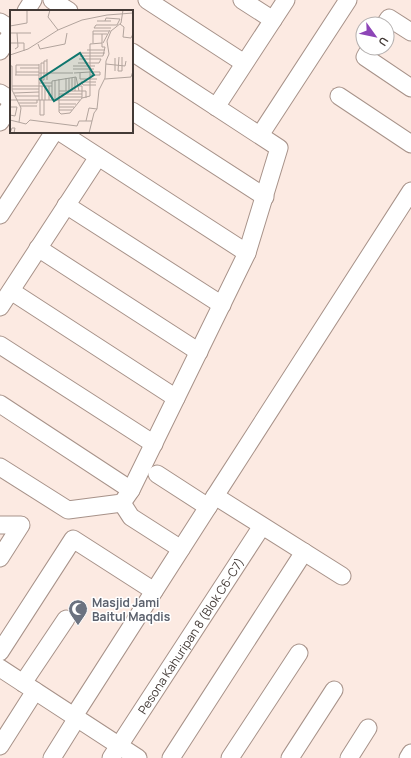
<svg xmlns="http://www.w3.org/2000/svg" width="411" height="758" viewBox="0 0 411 758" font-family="Manrope,sans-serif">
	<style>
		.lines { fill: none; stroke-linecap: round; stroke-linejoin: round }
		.minor-casing { stroke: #a79289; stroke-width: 19 }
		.minor { stroke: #fff; stroke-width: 17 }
		.labels { text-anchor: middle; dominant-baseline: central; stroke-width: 3; stroke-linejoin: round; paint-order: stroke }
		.worship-label { font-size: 12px; font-weight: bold; fill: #5b616d; stroke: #fff; text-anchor: start }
		.street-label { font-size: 12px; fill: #433a36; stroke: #fff }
		.inset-road { fill: none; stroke: #b2a49d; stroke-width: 1 }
		.view { fill: #0f766e; fill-opacity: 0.15; stroke: #0f766e; stroke-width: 2 }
		.inset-edge { fill: none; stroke: #433a36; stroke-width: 2 }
	</style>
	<rect width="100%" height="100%" fill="#fceae2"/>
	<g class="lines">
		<defs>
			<g id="minor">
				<polyline points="52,0 69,11"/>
				<polyline points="147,0 244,63"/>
				<polyline points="242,0 273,20"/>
				<polyline points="26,11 33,0"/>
				<polyline points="0,22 11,29"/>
				<polyline points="385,24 389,18 411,32"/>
				<polyline points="370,48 365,57 411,88"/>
				<polyline points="0,51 11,34"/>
				<polyline points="0,93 11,100"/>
				<polyline points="339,96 411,144"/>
				<polyline points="216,107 286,0"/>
				<polyline points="132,111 265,197"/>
				<polyline points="0,122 11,105"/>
				<polyline points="60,132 247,253"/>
				<polyline points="260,135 348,0"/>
				<polyline points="66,205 222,305"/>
				<polyline points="0,215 54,132"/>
				<polyline points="38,248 199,352"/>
				<polyline points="11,291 176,398"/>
				<polyline points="0,307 98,157"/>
				<polyline points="0,345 154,444"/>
				<polyline points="0,404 131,490"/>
				<polyline points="0,467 68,510 122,503 131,490 247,253 279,148 132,52"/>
				<polyline points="157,474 208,507"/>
				<polyline points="215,496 411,191"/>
				<polyline points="122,503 131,517 181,549"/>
				<polyline points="0,525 21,525 0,558"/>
				<polyline points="0,652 73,539 154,591"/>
				<polyline points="0,668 138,758"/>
				<polyline points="23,683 66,619"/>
				<polyline points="74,716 215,496 342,576"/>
				<polyline points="0,746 35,691"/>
				<polyline points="52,758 77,718"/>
				<path id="s1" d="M111,758L262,526"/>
				<polyline points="171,758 304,552"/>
				<polyline points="230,758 299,653"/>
				<polyline points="290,758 334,690"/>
				<polyline points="349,758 368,728"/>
				<polyline points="408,758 411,753"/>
			</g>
		</defs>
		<use href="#minor" class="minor-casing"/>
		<use href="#minor" class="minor"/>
	</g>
	<defs>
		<symbol id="mosque-pin" viewBox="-11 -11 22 30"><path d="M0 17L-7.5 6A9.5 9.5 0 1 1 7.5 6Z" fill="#6b7280" stroke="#fff"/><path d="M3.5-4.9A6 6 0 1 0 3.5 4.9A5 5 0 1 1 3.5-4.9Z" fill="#fff"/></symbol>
	</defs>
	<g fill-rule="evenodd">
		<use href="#mosque-pin" x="67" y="598" width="22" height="30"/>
	</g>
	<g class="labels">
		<g class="worship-label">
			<text x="92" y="602">Masjid Jami<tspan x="92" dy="14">Baitul Maqdis</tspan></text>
		</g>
		<g class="street-label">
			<text stroke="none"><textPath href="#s1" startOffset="146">Pesona Kahuripan 8 (Blok C6-C7)</textPath></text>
		</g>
	</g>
	<g transform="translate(10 10)">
		<rect width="123" height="123" fill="#fceae2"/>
		<path class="inset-road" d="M40,0L38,7L48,20M87,11H101M95,11L96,8L110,9L107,15H86L84,18H101M110,14L114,17L113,27L121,28L123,24M0,16L17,13V0M0,23H7L8,37L5,39M7,23H21M83,24H97M0,33H14V41M83,33V21H99M93,33L100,20M28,34L30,39L55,34L57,23M77,40H95M69,43H95M0,45L18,39L48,20L72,10L97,5L123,3M70,46H93L95,37H92V24M109,47L108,61H112M68,53H89L91,49H69M29,54V90M96,54L115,56L116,51M0,56H2V80L11,98L9,112M63,56H85M10,58H29M63,59H84M105,61V48M112,61V47M6,62H29M80,62H90V65H80M29,63H63M64,63L80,62M70,63V69H87M5,65H29M6,65V55H29M65,67V81M56,68V81M59,68V81M62,68V81M49,69V102L51,104L60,103L72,88V76H69M95,69L121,67L123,61M34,70H31V53H34M34,70V51H37M37,70V49M45,70V90M29,73H42M86,75H73L71,72H86M2,76H42M32,76V90M35,76V90M39,76V90M2,79H29M49,81H76V88M4,83L29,82M49,84H72M5,86H29M49,87H72M72,88L80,86V34L92,33M1,90H49M30,90V105H34V90M42,90V71L66,67L69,81M49,90H70M9,93H27V90M49,94H66M10,96H27M0,97H7L5,106L0,105M49,97H64M49,100H62M0,110L16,114L20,110L67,116L69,111H82M76,111L79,98L87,99M0,123L2,118H5L4,123M79,123L84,103L87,99L89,80L95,68L96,51L99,44L97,31L101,21L111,13L113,0"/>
		<path class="view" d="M70,43L84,65L44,91L30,69Z"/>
		<rect width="123" height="123" class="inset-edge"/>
	</g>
	<g transform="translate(375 36) rotate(123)"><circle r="19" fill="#ffffff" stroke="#b4b0af"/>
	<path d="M0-3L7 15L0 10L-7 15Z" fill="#8d45b7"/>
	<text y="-6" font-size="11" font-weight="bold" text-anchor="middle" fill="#433a36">U</text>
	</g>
</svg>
